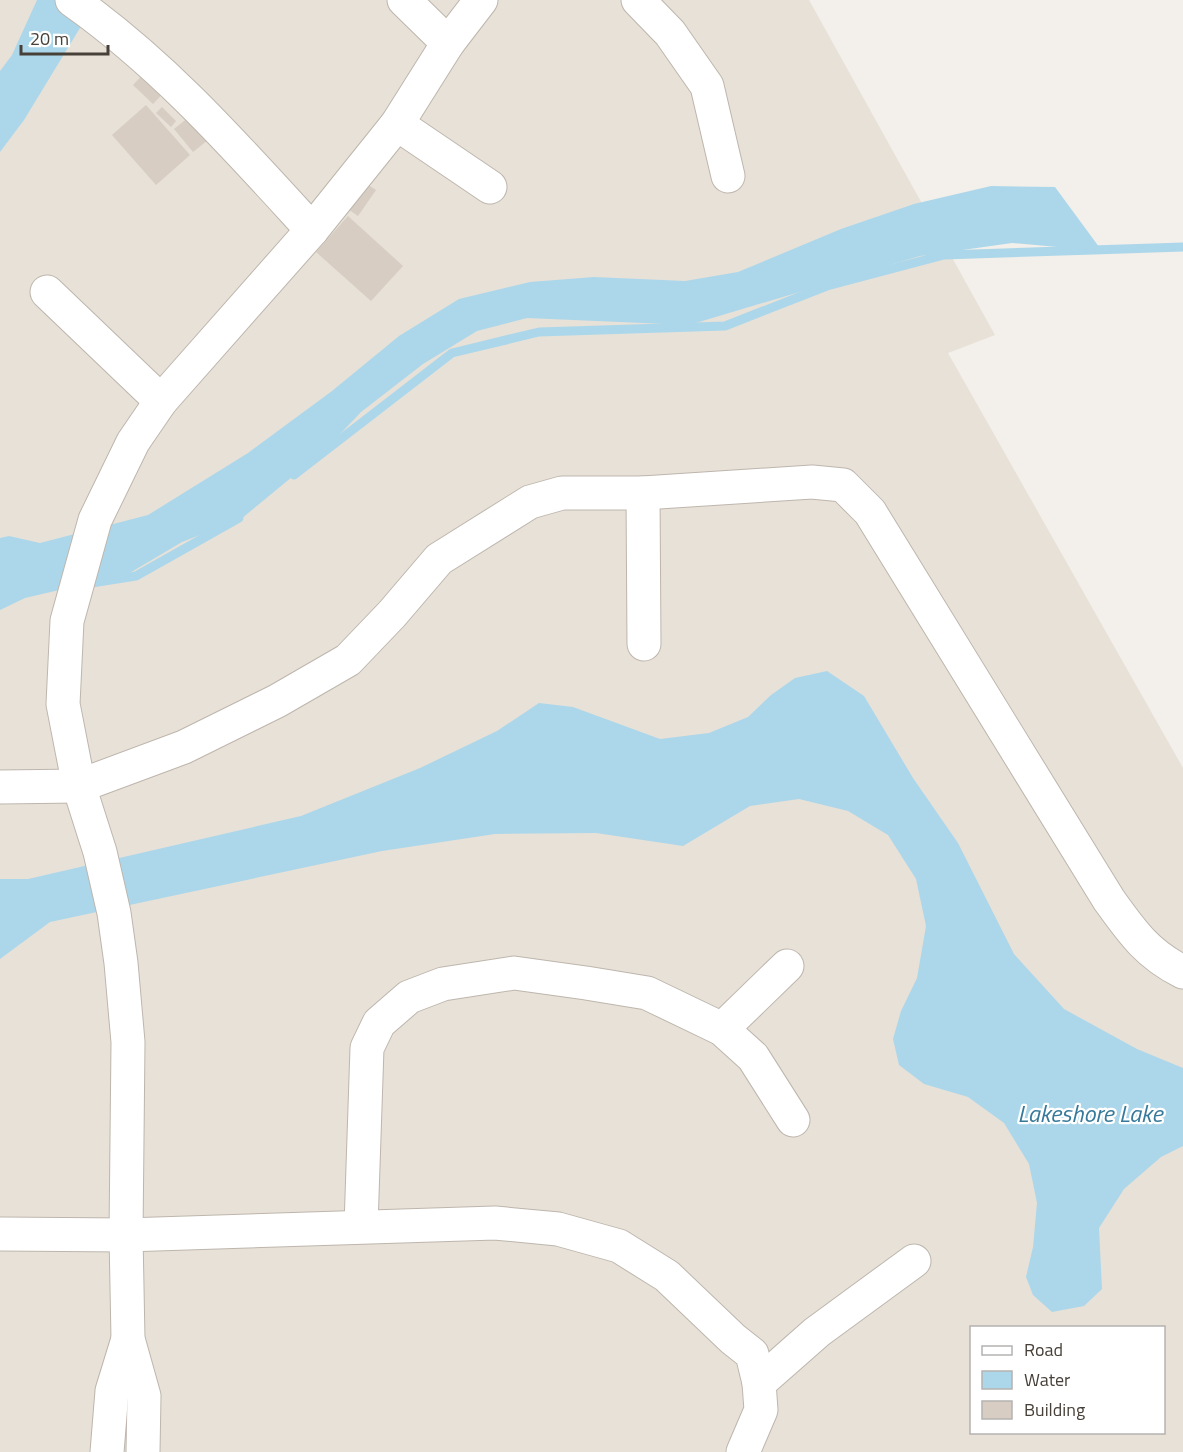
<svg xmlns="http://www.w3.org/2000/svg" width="1183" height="1452" viewBox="0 0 1183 1452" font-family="'Titillium Web',sans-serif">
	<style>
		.residential { fill: #e7e1d8; fill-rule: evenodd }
		.water { fill: #acd7ea }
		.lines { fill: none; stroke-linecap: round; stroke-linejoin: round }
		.stream { stroke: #acd7ea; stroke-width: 9 }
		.building { fill: #d7cdc3 }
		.minor-casing { stroke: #beb6ad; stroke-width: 35 }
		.minor { stroke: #fff; stroke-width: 33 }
		.labels { text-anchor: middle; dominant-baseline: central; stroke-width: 4.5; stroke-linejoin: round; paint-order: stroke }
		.water-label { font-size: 24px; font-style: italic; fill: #37799a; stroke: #fff }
	</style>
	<rect width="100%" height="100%" fill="#f3efea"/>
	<path class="residential" d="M0,0H809L995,335L948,353L1183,768V1452H0ZM972,1328H1164V1432H972Z"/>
	<g class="water">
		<polygon points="37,0 97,0 24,120 0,152 0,71 12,55"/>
		<polygon points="991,186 1055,187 1102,251 1012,243 920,256 689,325 527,318 477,331 423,364 361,412 326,449 241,519 182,542 128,574 25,598 0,610 0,538 9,536 40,543 148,515 248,453 332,391 399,336 459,299 530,282 594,277 685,281 738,272 841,229 914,204"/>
		<polygon points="827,671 864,696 913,778 958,843 1014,954 1064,1009 1137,1049 1183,1068 1183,1146 1161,1157 1124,1189 1099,1228 1102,1289 1084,1306 1052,1312 1033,1295 1026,1277 1033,1247 1037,1203 1029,1164 1004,1123 968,1097 924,1084 899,1065 893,1039 901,1011 917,978 926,926 916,879 888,835 848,811 799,799 750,806 683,846 596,833 495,834 382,851 50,922 0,959 0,879 28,879 301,816 420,768 497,731 539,703 573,707 660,739 709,733 748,717 771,695 795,678"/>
	</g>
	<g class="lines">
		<g class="stream">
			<polyline points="294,475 452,353 539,332 725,326 827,286 944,255 1183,247"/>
			<polyline points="85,584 136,576 239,518"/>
		</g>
	</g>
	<g class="building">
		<polygon points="147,70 167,89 153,104 133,85"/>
		<polygon points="146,105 190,155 156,185 112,135"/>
		<polygon points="162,107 176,121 171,127 156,113"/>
		<polygon points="194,113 213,136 193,152 174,129"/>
		<polygon points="359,179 376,190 358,216 342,205"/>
		<polygon points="348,216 403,266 371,301 316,252"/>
	</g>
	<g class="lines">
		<defs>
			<g id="minor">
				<path d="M72,0C164,65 236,147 312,230"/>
				<polyline points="404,0 448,43"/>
				<polyline points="638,0 670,33 707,86 728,176"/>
				<polyline points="397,124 490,187"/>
				<polyline points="47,292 161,401"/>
				<polyline points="643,493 644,644"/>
				<path d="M0,787L79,786L184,747L277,701L348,660L392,614L439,559L530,502L562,493H643L812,482L843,485L870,512L1109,900C1132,932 1147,954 1183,972"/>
				<polyline points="722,1029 787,966"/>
				<polyline points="361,1226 367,1048 379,1023 409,997 443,984 514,973 586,983 647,993 722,1029 753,1057 793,1120"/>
				<polyline points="0,1234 126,1235 495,1223 558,1229 619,1246 667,1276 733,1339 752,1354 759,1383"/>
				<polyline points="107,1452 112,1391 128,1339"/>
				<polyline points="143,1452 144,1396 128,1339 126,1235 128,1042 121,963 114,913 100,852 79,786 63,704 67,621 95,520 133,442 161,401 312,230 397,124 448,43 481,0"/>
				<polyline points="743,1452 761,1410 759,1383 817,1332 914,1261"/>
			</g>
		</defs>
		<use href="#minor" class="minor-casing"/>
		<use href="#minor" class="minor"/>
	</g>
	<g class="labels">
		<g class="water-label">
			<text x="1090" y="1113">Lakeshore Lake</text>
		</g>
	</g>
	<rect x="970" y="1326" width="195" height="108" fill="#ffffff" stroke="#b5b3b0" stroke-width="1.5"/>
	<rect x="982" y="1346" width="30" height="9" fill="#ffffff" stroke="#b5b3b0" stroke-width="1.5"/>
	<text x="1024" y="1356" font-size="18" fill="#474039">Road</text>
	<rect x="982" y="1371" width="30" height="18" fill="#acd7ea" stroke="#b5b3b0" stroke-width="1.5"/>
	<text x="1024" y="1386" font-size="18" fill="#474039">Water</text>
	<rect x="982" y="1401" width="30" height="18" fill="#d7cdc3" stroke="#b5b3b0" stroke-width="1.5"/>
	<text x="1024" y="1416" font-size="18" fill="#474039">Building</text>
	<path d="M21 45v9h87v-9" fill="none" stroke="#474039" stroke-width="3"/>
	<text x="30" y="45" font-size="18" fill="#474039" stroke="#ffffff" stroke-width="4.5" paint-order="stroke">20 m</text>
</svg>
